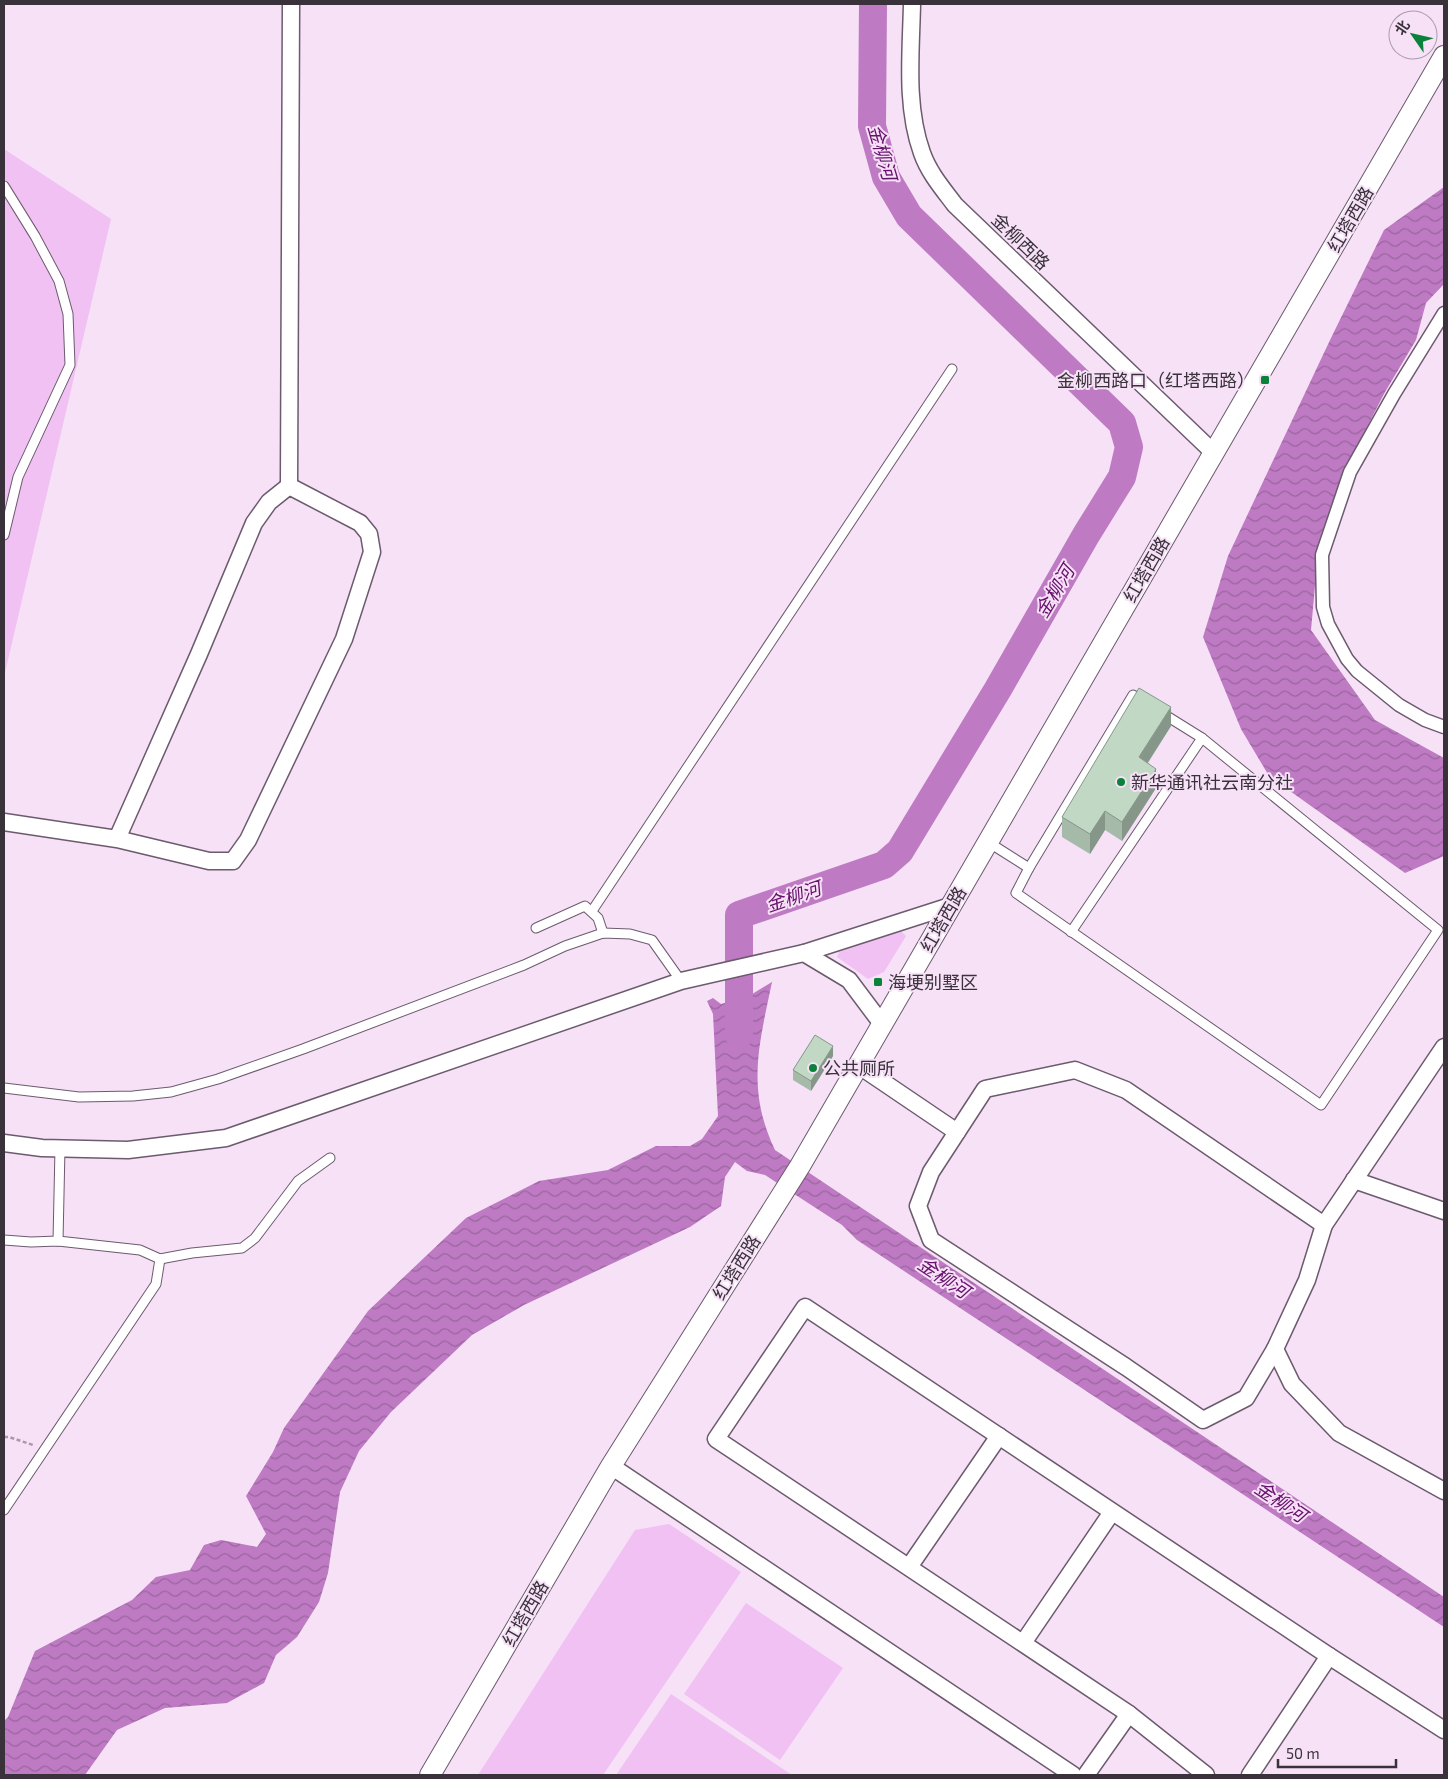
<svg xmlns="http://www.w3.org/2000/svg" width="1448" height="1779" viewBox="0 0 1448 1779" font-family="'Exo 2','Noto Sans SC',sans-serif">
	<style>
		.green { fill: #f0c1f2 }
		.water { fill: url(#water-waves) }
		.lines { fill: none; stroke-linecap: round; stroke-linejoin: round }
		.river { stroke: #be7ac2; stroke-width: 28 }
		.service-casing { stroke: #6c5a6d; stroke-width: 11 }
		.pedestrian-casing { stroke: #6c5a6d; stroke-width: 15 }
		.minor-casing { stroke: #6c5a6d; stroke-width: 19 }
		.tertiary-casing { stroke: #6c5a6d; stroke-width: 22 }
		.path { stroke: #a999aa; stroke-width: 2.5; stroke-dasharray: 4 2.5; stroke-linecap: butt }
		.service { stroke: #fff; stroke-width: 9 }
		.pedestrian { stroke: #fff; stroke-width: 12 }
		.minor { stroke: #fff; stroke-width: 16 }
		.tertiary { stroke: #fff; stroke-width: 20 }
		.wall { fill: #a5baa9 }
		.shaded-wall { fill: #869789 }
		.building { fill: #c0d8c4; stroke: #869789 }
		.poi-dot { fill: #0b823a; stroke: #f6e1f7; stroke-width: 2 }
		.labels { text-anchor: middle; dominant-baseline: central; stroke-width: 4; stroke-linejoin: round; paint-order: stroke }
		.street-label { font-size: 18px; fill: #3a323b; stroke: #f6e1f7 }
		.poi-label { font-size: 18px; fill: #3a323b; stroke: #f6e1f7; text-anchor: start }
		.water-label { font-size: 19px; font-style: italic; fill: #66116c; stroke: #f6e1f7 }
	</style>
	<defs>
		<pattern id="water-waves" width="16" height="10" patternUnits="userSpaceOnUse" patternTransform="scale(1.25)"><rect width="16" height="10" fill="#be7ac2"/><path d="M0 5q4-4 8 0t8 0" fill="none" stroke="#9b659f"/></pattern>
	</defs>
	<rect width="100%" height="100%" fill="#f6e1f7"/>
	<g class="green">
		<polygon points="4,149 111,219 4,677"/>
		<polygon points="899,929 906,936 884,972 868,979 837,957 839,952"/>
		<polygon points="669,1524 741,1572 603,1775 478,1775 635,1530"/>
		<polygon points="746,1603 843,1668 780,1760 684,1694"/>
		<polygon points="671,1694 792,1775 616,1775"/>
	</g>
	<g class="water">
		<polygon points="1444,187 1444,284 1426,303 1416,340 1385,392 1344,472 1318,553 1311,630 1375,720 1444,758 1444,856 1405,873 1269,776 1241,729 1203,637 1228,556 1331,338 1384,230"/>
		<path d="M772,982C759,1045 746,1089 775,1150L1444,1597V1627L857,1240L842,1225L765,1175L747,1171L735,1162L725,1177L721,1206L690,1227L524,1305L472,1335L391,1412L359,1451L340,1492L328,1573L319,1602L297,1637L276,1655L264,1683L227,1703L165,1708L117,1730L85,1775H4V1721L8,1717L35,1651L132,1600L156,1577L190,1570L204,1545L221,1540L257,1547L266,1534L246,1496L273,1452L284,1428L368,1311L466,1218L539,1181L608,1170L656,1146H690L702,1139L718,1116L713,1014L707,1001L713,998L721,1004L749,996Z"/>
	</g>
	<g class="lines">
		<polyline class="river" points="739,1035 739,915 884,865 900,851 998,689 1086,535 1122,477 1129,447 1122,423 909,216 886,177 872,126 873,4"/>
		<defs>
			<g id="service">
				<polyline points="4,186 35,236 59,281 68,314 70,365 18,477 4,535"/>
				<polygon points="1133,695 1202,738 1438,930 1321,1105 1016,893 1029,868"/>
				<polyline points="988,842 1029,868"/>
				<polyline points="592,911 952,369"/>
				<polyline points="536,928 585,906 598,918 603,933"/>
				<polyline points="1071,932 1202,738"/>
				<polyline points="4,1088 79,1097 133,1096 171,1092 218,1079 303,1049 524,965 565,946 603,933 630,934 652,940 681,981"/>
				<polyline points="4,1240 31,1242 58,1241 140,1250 160,1259 192,1253 242,1248 255,1238 298,1181 330,1158"/>
				<polyline points="58,1241 60,1148"/>
				<polyline points="4,1510 156,1284 160,1259"/>
			</g>
			<polyline id="pedestrian" points="1444,313 1394,394 1350,472 1322,555 1323,607 1328,624 1347,659 1357,671 1399,705 1425,720 1444,727"/>
			<g id="minor">
				<path d="M912,4C911,53 905,106 922,153C929,173 943,189 955,205L1214,453"/>
				<polyline points="289,486 291,4"/>
				<polyline points="4,822 117,839 209,861 233,861 248,840 344,639 372,552 369,534 360,523 289,486 269,502 254,523 199,654 117,839"/>
				<polyline points="804,953 849,980 882,1024"/>
				<polyline points="1444,1047 1324,1225 1307,1280 1275,1349 1292,1384 1339,1433 1444,1491"/>
				<polyline points="858,1065 957,1132"/>
				<polyline points="4,1143 42,1148 128,1150 226,1138 681,981 804,953 950,906"/>
				<polyline points="1354,1180 1444,1211"/>
				<polyline points="1275,1349 1246,1398 1203,1420 1126,1367 931,1240 918,1206 931,1172 985,1089 1075,1070 1126,1090 1324,1225"/>
				<polyline points="611,1466 1073,1775"/>
				<polyline points="909,1567 999,1436"/>
				<polyline points="1023,1643 1112,1512"/>
				<polyline points="1086,1775 1129,1714"/>
				<polyline points="1206,1775 1129,1714 716,1439 805,1307 1329,1656 1444,1730"/>
				<polyline points="1250,1775 1329,1656"/>
			</g>
			<polyline id="tertiary" points="430,1775 611,1466 800,1166 1444,56"/>
		</defs>
		<use href="#service" class="service-casing"/>
		<use href="#pedestrian" class="pedestrian-casing"/>
		<use href="#minor" class="minor-casing"/>
		<use href="#tertiary" class="tertiary-casing"/>
		<polyline class="path" points="4,1437 9,1437 33,1445"/>
		<use href="#service" class="service"/>
		<use href="#pedestrian" class="pedestrian"/>
		<use href="#minor" class="minor"/>
		<use href="#tertiary" class="tertiary"/>
	</g>
	<g class="wall">
		<polygon points="1171,726 1148,763 1156,788 1122,841 1105,830 1090,854 1062,837 1062,817"/>
		<polygon points="833,1056 811,1091 793,1080 793,1070"/>
	</g>
	<g class="shaded-wall">
		<polygon points="1171,707 1171,726 1139,776 1139,757"/>
		<polygon points="1156,769 1156,788 1122,841 1122,822"/>
		<polygon points="1105,811 1105,830 1090,854 1090,834"/>
		<polygon points="833,1046 833,1056 811,1091 811,1081"/>
	</g>
	<g class="building">
		<polygon points="1139,688 1171,707 1139,757 1156,769 1122,822 1105,811 1090,834 1062,817"/>
		<polygon points="815,1035 833,1046 811,1081 793,1070"/>
	</g>
	<g class="poi-dot">
		<rect x="1260" y="375" width="10" height="10" rx="2.5"/>
		<circle cx="1121" cy="782" r="5"/>
		<rect x="873" y="977" width="10" height="10" rx="2.5"/>
		<circle cx="813" cy="1068" r="5"/>
	</g>
	<g class="labels">
		<g class="street-label">
			<text transform="translate(1350 219) rotate(-60)">红塔西路</text>
			<text transform="translate(1021 241) rotate(44)">金柳西路</text>
			<text transform="translate(1146 569) rotate(-60)">红塔西路</text>
			<text transform="translate(943 919) rotate(-60)">红塔西路</text>
			<text transform="translate(736 1267) rotate(-58)">红塔西路</text>
			<text transform="translate(525 1613) rotate(-60)">红塔西路</text>
		</g>
		<g class="poi-label">
			<text x="1255" y="380" text-anchor="end">金柳西路口（红塔西路）</text>
			<text x="1131" y="782">新华通讯社云南分社</text>
			<text x="888" y="982">海埂别墅区</text>
			<text x="823" y="1068">公共厕所</text>
		</g>
		<g class="water-label">
			<text transform="translate(883 152) rotate(74)">金柳河</text>
			<text transform="translate(1054 591) rotate(-59)">金柳河</text>
			<text transform="translate(793 896) rotate(-19)">金柳河</text>
			<text transform="translate(944 1277) rotate(34)">金柳河</text>
			<text transform="translate(1281 1501) rotate(34)">金柳河</text>
		</g>
	</g>
	<rect width="1448" height="1779" fill="none" stroke="#3a323b" stroke-width="10"/>
	<g transform="translate(1413 35) rotate(304)"><circle r="24" fill="#f6e1f7" stroke="#ab9bac"/>
	<path d="M0-4L9 19L0 12L-9 19Z" fill="#0b823a"/>
	<text y="-8" font-size="14" font-weight="bold" text-anchor="middle" fill="#3a323b">北</text>
	</g>
	<path d="M1278 1759v8h118v-8" fill="none" stroke="#3a323b" stroke-width="2.5"/>
	<text x="1286" y="1759" font-size="15" fill="#3a323b" stroke="#f6e1f7" stroke-width="4" paint-order="stroke">50 m</text>
</svg>
